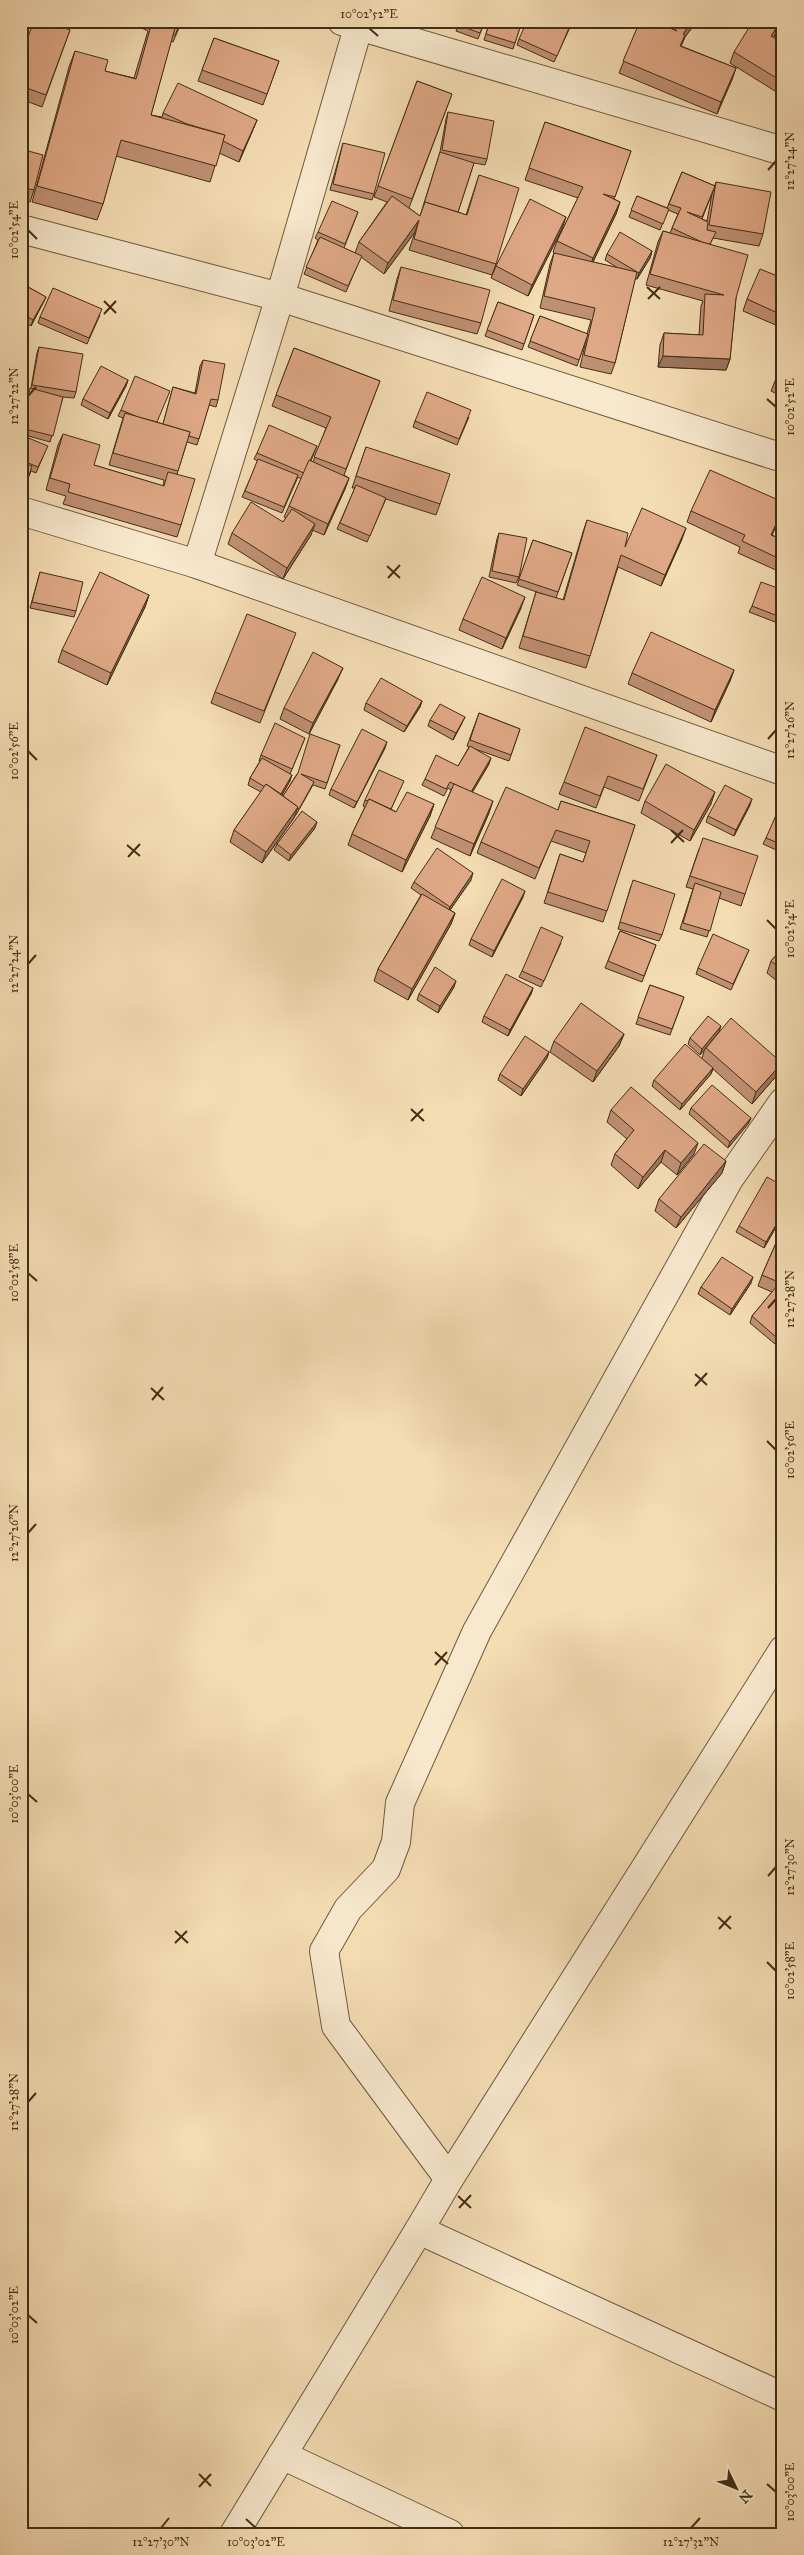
<svg xmlns="http://www.w3.org/2000/svg" width="804" height="2555" viewBox="0 0 804 2555" font-family="'IM FELL Great Primer',serif">
	<style>
		.lines { fill: none; stroke-linecap: round; stroke-linejoin: round }
		.street-casing { stroke: #6e593d; stroke-width: 30 }
		.street { stroke: #f8e8ce; stroke-width: 28 }
		.wall { fill: #c09073; stroke: #422d16 }
		.shaded-wall { fill: #9c765e; stroke: #422d16 }
		.building { fill: #dfa886; stroke: #422d16 }
		.ticks { fill: none; stroke: #422d16; stroke-width: 2 }
		.neatline { fill: none; stroke: #422d16; stroke-width: 2 }
		.ticks-label { font-size: 12px; text-anchor: middle; fill: #422d16 }
	</style>
	<rect width="100%" height="100%" fill="#f4dcb3"/>
	<filter id="stains"><feTurbulence type="fractalNoise" baseFrequency=".004" numOctaves="4"/><feColorMatrix values="0 0 0 0 .2 0 0 0 0 .09 0 0 0 0 .02 0 0 0 .5 -.17"/></filter>
	<radialGradient id="worn" r=".72"><stop offset=".6" stop-color="#630" stop-opacity="0"/><stop offset="1" stop-color="#630" stop-opacity=".3"/></radialGradient>
	<g class="lines">
		<defs>
			<g id="street">
				<polyline points="342,21 783,151"/>
				<polyline points="21,229 280,297 783,458"/>
				<polyline points="21,511 197,564 783,771"/>
				<polyline points="197,564 280,297 360,21"/>
				<polyline points="449,2179 336,2026 324,1951 348,1909 386,1869 396,1842 400,1803 477,1631 729,1179 783,1102"/>
				<polyline points="419,2230 783,2397"/>
				<polyline points="282,2455 450,2534"/>
				<polyline points="234,2534 419,2230 449,2179 783,1650"/>
			</g>
		</defs>
		<use href="#street" class="street-casing"/>
		<use href="#street" class="street"/>
	</g>
	<g class="wall">
		<polygon points="129,21 182,21 173,42 171,41 151,115 162,117 163,113 257,120 252,132 239,162 219,153 210,182 116,156 103,204 97,220 32,202 69,67 75,51 105,71 134,78 148,31 129,22"/>
		<polygon points="459,21 485,21 478,39 456,31"/>
		<polygon points="490,21 522,21 513,49 484,40"/>
		<polygon points="573,21 554,62 517,45 519,39"/>
		<polygon points="640,21 697,21 685,37 681,46 736,68 717,114 619,73"/>
		<polygon points="70,30 42,107 21,99 21,55"/>
		<polygon points="778,30 773,38 783,43 783,96 730,63 734,52"/>
		<polygon points="214,38 279,61 263,105 198,81"/>
		<polygon points="417,81 452,94 409,208 420,216 440,152 446,119 448,112 487,159 485,165 474,163 458,212 466,215 479,175 496,264 492,275 409,250 415,232 384,274 361,257 346,292 304,274 318,240 315,238 318,232 358,212 344,248 355,253 359,242 387,202 374,197"/>
		<polygon points="545,122 631,151 614,199 620,202 616,214 593,262 618,268 605,260 607,254 652,251 650,258 637,279 635,279 615,363 611,374 580,367 586,340 577,366 528,347 540,316 587,334 591,320 540,308 550,264 554,253 553,252 557,241 578,198 525,180"/>
		<polygon points="343,143 374,194 372,200 330,190"/>
		<polygon points="21,149 34,190 30,202 21,200"/>
		<polygon points="682,172 715,186 702,219 707,221 712,194 716,182 763,234 759,246 713,238 710,244 736,298 730,359 726,370 658,367 660,345 664,333 699,335 701,306 703,301 646,285 658,242 663,231 670,233 678,214 668,210 660,230 629,217 637,196 667,208"/>
		<polygon points="562,229 528,296 491,278 496,266"/>
		<polygon points="401,267 481,323 477,334 389,311 397,279"/>
		<polygon points="21,283 46,297 43,303 31,326 21,320"/>
		<polygon points="747,299 783,314 778,326 743,311"/>
		<polygon points="498,302 534,315 522,350 485,336"/>
		<polygon points="100,315 87,344 38,323 40,317"/>
		<polygon points="39,347 76,392 74,398 63,397 50,442 21,434 21,419 31,388 37,353"/>
		<polygon points="294,348 380,381 344,475 349,478 345,489 324,535 312,530 311,535 283,579 228,544 232,533 283,522 286,518 284,517 289,506 301,479 298,477 282,513 242,497 258,461 254,459 257,453 317,446 311,461 313,462 326,428 272,406"/>
		<polygon points="203,360 218,400 216,407 209,405 197,445 187,442 177,474 181,525 177,537 63,504 66,496 46,490 58,445 63,434 94,465 163,486 164,480 109,465 123,418 118,416 121,410 163,424 173,387 195,393 200,366"/>
		<polygon points="783,363 783,397 771,391 777,376"/>
		<polygon points="128,380 126,386 108,419 81,405 83,399"/>
		<polygon points="469,417 457,445 413,427 415,421"/>
		<polygon points="21,435 45,452 36,473 31,471 21,496"/>
		<polygon points="366,447 440,504 436,515 386,499 367,542 337,529 355,488 352,488"/>
		<polygon points="783,502 783,510 772,535 780,539 783,529 783,561 778,571 738,553 740,547 687,522 691,511"/>
		<polygon points="587,520 625,547 682,539 661,586 618,567 586,668 519,648 536,592 545,595 517,585 533,540 572,553 556,598 563,600 583,532"/>
		<polygon points="499,533 519,577 516,583 489,577 497,539"/>
		<polygon points="40,572 76,611 74,617 30,608"/>
		<polygon points="783,590 783,625 749,612 752,606"/>
		<polygon points="149,595 145,607 107,685 58,662 62,650"/>
		<polygon points="521,608 502,649 459,630 463,619"/>
		<polygon points="291,645 260,723 211,703 215,692"/>
		<polygon points="734,670 730,681 711,722 628,684 632,673"/>
		<polygon points="338,679 309,734 280,719 284,708"/>
		<polygon points="783,697 783,718 776,712 780,700"/>
		<polygon points="422,701 420,707 404,732 364,710 366,703"/>
		<polygon points="479,713 520,729 509,761 475,749 489,764 472,792 489,813 470,856 431,838 451,790 448,788 444,796 422,785 425,779 458,766 469,747 467,746"/>
		<polygon points="430,720 462,723 453,740 428,726"/>
		<polygon points="305,738 290,774 290,781 282,795 283,796 297,774 340,745 325,789 313,785 296,815 296,814 294,818 262,863 230,842 234,830 261,792 248,785 250,778 260,761 259,761 261,755"/>
		<polygon points="385,748 354,808 329,795 331,789"/>
		<polygon points="657,755 639,801 604,787 596,808 559,794 564,782"/>
		<polygon points="401,787 391,809 396,812 434,804 430,816 402,872 348,845 352,834 365,807 363,806 365,800"/>
		<polygon points="561,801 635,825 603,922 544,903 560,854 583,862 586,853 551,841 535,879 477,853 481,842 558,810"/>
		<polygon points="645,801 711,804 690,841 641,813"/>
		<polygon points="750,805 734,836 706,822 708,816"/>
		<polygon points="783,807 783,853 763,844 766,838"/>
		<polygon points="315,828 289,861 274,850 277,844"/>
		<polygon points="699,849 745,894 741,906 719,898 707,937 680,929 693,889 686,887"/>
		<polygon points="471,880 450,910 455,913 451,924 408,1000 374,981 378,969 421,895 411,888 414,882"/>
		<polygon points="631,886 662,935 659,941 618,929"/>
		<polygon points="523,897 492,957 469,945 471,939"/>
		<polygon points="620,931 656,945 642,982 605,968"/>
		<polygon points="561,943 541,987 519,977 522,971"/>
		<polygon points="783,947 783,986 767,973 771,961"/>
		<polygon points="749,950 731,990 696,974 698,968"/>
		<polygon points="650,985 684,997 670,1035 636,1024"/>
		<polygon points="454,987 438,1013 417,1000 419,994"/>
		<polygon points="533,988 531,994 508,1036 482,1022 484,1016"/>
		<polygon points="719,1032 782,1063 778,1074 752,1104 713,1069 711,1074 680,1110 652,1086 654,1080 702,1058 705,1048 700,1055 688,1044 690,1038"/>
		<polygon points="624,1034 619,1046 593,1082 550,1052 554,1041"/>
		<polygon points="549,1052 547,1058 521,1096 498,1080 500,1074"/>
		<polygon points="691,1108 751,1118 748,1124 728,1148 689,1114"/>
		<polygon points="611,1110 694,1154 677,1175 661,1162 638,1189 611,1165 615,1154 627,1139 607,1122"/>
		<polygon points="726,1161 722,1173 676,1228 655,1211 659,1199"/>
		<polygon points="783,1215 764,1248 736,1232 739,1226"/>
		<polygon points="783,1227 783,1334 775,1344 750,1323 752,1316 772,1292 758,1286 762,1275"/>
		<polygon points="751,1283 730,1315 698,1294 701,1287"/>
	</g>
	<g class="shaded-wall">
		<polygon points="692,21 697,21 685,37 676,57 683,34"/>
		<polygon points="781,21 778,30 767,48 771,36"/>
		<polygon points="736,68 732,80 717,114 721,102"/>
		<polygon points="257,120 252,132 239,162 243,151"/>
		<polygon points="620,202 616,214 589,270 593,258"/>
		<polygon points="566,217 562,229 528,296 532,285"/>
		<polygon points="419,220 415,232 384,274 388,263"/>
		<polygon points="652,251 650,258 637,279 639,273"/>
		<polygon points="46,297 43,303 31,326 33,320"/>
		<polygon points="663,356 730,359 726,370 658,367"/>
		<polygon points="128,380 126,386 108,419 110,413"/>
		<polygon points="349,478 345,489 324,535 328,524"/>
		<polygon points="783,509 781,515 767,546 771,535"/>
		<polygon points="315,524 311,535 283,579 287,568"/>
		<polygon points="686,528 682,539 661,586 665,575"/>
		<polygon points="149,595 145,607 107,685 111,673"/>
		<polygon points="525,597 521,608 502,649 506,638"/>
		<polygon points="343,668 338,679 309,734 313,723"/>
		<polygon points="734,670 730,681 711,722 715,710"/>
		<polygon points="422,701 420,707 404,732 407,726"/>
		<polygon points="465,717 462,723 453,740 456,733"/>
		<polygon points="387,742 385,748 354,808"/>
		<polygon points="491,758 489,764 468,800 470,794"/>
		<polygon points="292,775 290,781 278,801 280,795"/>
		<polygon points="715,792 711,804 690,841 694,830"/>
		<polygon points="752,799 750,805 734,836 736,830"/>
		<polygon points="493,801 489,813 470,856 474,844"/>
		<polygon points="434,804 430,816 402,872 406,860"/>
		<polygon points="298,807 294,818 262,863 266,852"/>
		<polygon points="317,822 315,828 289,861 291,855"/>
		<polygon points="473,873 471,880 448,913 450,907"/>
		<polygon points="525,891 523,897 492,957 494,951"/>
		<polygon points="455,913 451,924 408,1000 412,989"/>
		<polygon points="456,981 454,987 438,1013 440,1006"/>
		<polygon points="533,988 531,994 508,1036 510,1030"/>
		<polygon points="721,1026 719,1032 700,1055 702,1049"/>
		<polygon points="624,1034 619,1046 593,1082 597,1071"/>
		<polygon points="549,1052 547,1058 521,1096 523,1089"/>
		<polygon points="782,1063 778,1074 752,1104 756,1092"/>
		<polygon points="713,1068 711,1074 680,1110 682,1104"/>
		<polygon points="751,1118 748,1124 728,1148 730,1142"/>
		<polygon points="698,1143 694,1154 677,1175 681,1163"/>
		<polygon points="665,1150 661,1162 638,1189 643,1177"/>
		<polygon points="726,1161 722,1173 676,1228 681,1217"/>
		<polygon points="783,1213 783,1215 764,1248 766,1242"/>
		<polygon points="753,1277 751,1283 730,1315 732,1309"/>
		<polygon points="783,1331 783,1334 775,1344 777,1338"/>
	</g>
	<g class="building">
		<polygon points="21,21 29,21 21,40"/>
		<polygon points="34,21 47,21 70,30 46,95 21,86 21,55"/>
		<polygon points="143,21 181,21 175,35 173,35 175,28 152,22 151,25"/>
		<polygon points="459,21 485,21 480,33 458,25"/>
		<polygon points="490,21 522,21 515,43 486,34"/>
		<polygon points="527,21 572,21 557,56 519,39"/>
		<polygon points="640,21 652,21 677,31 663,21 692,21 683,34 685,35 680,46 736,68 721,102 623,61"/>
		<polygon points="753,21 781,21 771,36 783,43 783,82 734,52"/>
		<polygon points="152,22 175,28 151,115 225,135 216,166 121,140 103,204 37,186 75,51 108,60 105,71 136,79"/>
		<polygon points="214,38 279,61 267,94 202,70"/>
		<polygon points="417,81 452,94 412,199 378,186"/>
		<polygon points="178,83 257,120 243,151 223,141 225,135 187,124 163,113"/>
		<polygon points="448,112 494,121 487,159 442,150"/>
		<polygon points="545,122 631,151 615,197 603,194 620,202 593,258 557,241 583,187 529,168"/>
		<polygon points="343,143 385,153 374,194 333,184"/>
		<polygon points="21,149 43,155 34,190 21,187"/>
		<polygon points="440,152 474,163 458,212 425,202 424,204"/>
		<polygon points="682,172 715,186 702,217 687,212 708,222 707,230 716,232 710,244 704,243 672,228 681,208 669,204"/>
		<polygon points="479,175 519,188 496,264 414,239 419,220 388,263 359,242 392,196 420,216 425,202 467,215"/>
		<polygon points="716,182 771,192 763,234 709,225"/>
		<polygon points="637,196 669,209 663,224 631,210"/>
		<polygon points="530,199 566,217 532,285 496,266"/>
		<polygon points="332,201 358,212 345,244 318,232"/>
		<polygon points="663,231 748,255 736,298 730,359 663,356 664,333 703,335 705,294 724,295 650,274"/>
		<polygon points="620,232 652,251 639,273 607,254"/>
		<polygon points="320,237 362,256 348,286 306,267"/>
		<polygon points="554,253 637,272 615,363 584,355 595,308 544,296"/>
		<polygon points="783,257 783,313 782,315 747,299 760,269 775,275"/>
		<polygon points="401,267 490,290 481,323 393,300"/>
		<polygon points="21,283 46,297 33,320 21,313"/>
		<polygon points="53,288 102,309 89,338 40,317"/>
		<polygon points="498,302 534,315 524,344 487,330"/>
		<polygon points="540,316 588,334 579,360 530,341"/>
		<polygon points="39,347 83,354 76,392 32,385"/>
		<polygon points="294,348 380,381 346,469 314,457 331,417 276,395"/>
		<polygon points="203,360 225,364 218,400 211,399 199,439 189,436 190,432 163,424 173,387 196,394"/>
		<polygon points="783,363 783,378 777,376"/>
		<polygon points="101,366 128,380 110,413 83,399"/>
		<polygon points="135,376 170,391 157,422 138,417 121,410"/>
		<polygon points="21,388 29,392 21,406"/>
		<polygon points="30,388 63,397 53,436 21,428 21,421"/>
		<polygon points="427,392 471,410 459,439 415,421"/>
		<polygon points="125,413 190,432 178,471 113,453"/>
		<polygon points="269,425 317,446 304,473 257,453"/>
		<polygon points="63,434 100,445 94,465 164,486 168,472 195,479 181,525 68,492 70,484 50,478"/>
		<polygon points="21,435 48,446 38,467 21,460"/>
		<polygon points="366,447 450,474 440,504 356,476"/>
		<polygon points="258,459 298,475 284,507 245,491"/>
		<polygon points="309,460 349,478 328,524 289,506"/>
		<polygon points="21,463 32,466 24,490 21,489"/>
		<polygon points="710,470 783,502 783,509 771,535 783,540 782,560 742,541 745,535 691,511"/>
		<polygon points="356,485 386,498 370,536 340,523"/>
		<polygon points="251,502 283,522 292,509 315,524 287,568 232,533"/>
		<polygon points="642,508 686,528 665,575 621,555 590,656 523,636 536,592 564,600 587,520 628,533 625,547"/>
		<polygon points="499,533 527,538 519,577 492,571"/>
		<polygon points="533,540 572,553 558,592 519,579"/>
		<polygon points="40,572 83,582 76,611 32,602"/>
		<polygon points="100,572 149,595 111,673 62,650"/>
		<polygon points="482,577 525,597 506,638 463,619"/>
		<polygon points="761,582 783,590 783,618 752,606"/>
		<polygon points="247,614 296,633 264,711 215,692"/>
		<polygon points="651,632 734,670 715,710 632,673"/>
		<polygon points="313,652 343,668 313,723 284,708"/>
		<polygon points="381,678 422,701 407,726 366,703"/>
		<polygon points="440,704 465,717 456,733 430,720"/>
		<polygon points="479,713 520,729 511,755 470,740"/>
		<polygon points="275,723 305,738 292,769 261,755"/>
		<polygon points="585,727 657,755 643,789 608,776 600,796 564,782"/>
		<polygon points="362,729 387,742 357,802 331,789"/>
		<polygon points="310,734 340,745 327,783 301,774 314,782 299,809 297,808 298,807 283,796 298,773"/>
		<polygon points="470,746 491,758 471,792 450,782 446,789 425,779 436,755 458,766"/>
		<polygon points="262,758 292,775 281,794 266,784 265,787 250,778"/>
		<polygon points="666,764 715,792 694,830 645,801"/>
		<polygon points="379,770 404,781 391,809 369,799 368,801 365,800"/>
		<polygon points="266,784 298,807 266,852 234,830"/>
		<polygon points="454,784 493,801 474,844 435,827"/>
		<polygon points="725,785 752,799 736,830 708,816"/>
		<polygon points="506,787 558,810 561,801 635,825 607,911 548,892 560,854 583,862 590,841 556,830 539,868 481,842"/>
		<polygon points="407,792 434,804 406,860 352,834 369,799 396,812"/>
		<polygon points="780,806 783,807 783,845 766,838"/>
		<polygon points="302,811 317,822 291,855 277,844"/>
		<polygon points="703,838 758,856 745,894 690,876"/>
		<polygon points="437,848 473,873 450,907 414,882"/>
		<polygon points="502,879 525,891 494,951 471,939"/>
		<polygon points="633,880 675,894 662,935 620,922"/>
		<polygon points="695,883 721,892 710,931 683,923"/>
		<polygon points="422,894 455,913 412,989 378,969"/>
		<polygon points="541,927 563,937 544,981 522,971"/>
		<polygon points="620,931 656,945 644,976 608,961"/>
		<polygon points="713,934 749,950 733,984 698,968"/>
		<polygon points="783,947 783,971 771,961"/>
		<polygon points="435,967 456,981 440,1006 419,994"/>
		<polygon points="506,974 533,988 510,1030 484,1016"/>
		<polygon points="650,985 684,997 672,1029 638,1017"/>
		<polygon points="581,1003 624,1034 597,1071 554,1041"/>
		<polygon points="708,1016 721,1026 702,1049 690,1038"/>
		<polygon points="731,1018 782,1063 756,1092 706,1048"/>
		<polygon points="525,1036 549,1052 523,1089 500,1074"/>
		<polygon points="685,1044 713,1068 682,1104 654,1080"/>
		<polygon points="712,1085 751,1118 730,1142 691,1108"/>
		<polygon points="631,1087 698,1143 681,1163 665,1150 643,1177 615,1154 634,1130 611,1110"/>
		<polygon points="704,1144 726,1161 681,1217 659,1199"/>
		<polygon points="767,1177 783,1186 783,1213 766,1242 739,1226"/>
		<polygon points="783,1227 783,1284 762,1275"/>
		<polygon points="722,1257 753,1277 732,1309 701,1287"/>
		<polygon points="776,1287 783,1292 783,1331 777,1338 752,1316"/>
	</g>
	<path class="ticks" d="M369,28L378,36M768,170L776,161M28,230L37,239M647,287L660,299M648,299L660,287M104,301L116,313M104,314L116,301M28,396L36,387M767,399L776,407M387,566L400,578M388,578L400,565M768,739L776,730M28,751L37,760M671,830L684,842M671,843L683,830M127,845L140,856M128,857L140,844M767,920L776,929M28,964L36,955M411,1109L424,1121M411,1121L423,1109M28,1273L37,1281M768,1308L776,1299M695,1374L707,1385M695,1386L707,1373M151,1388L164,1400M152,1400L163,1387M767,1441L776,1450M28,1533L36,1524M435,1652L448,1664M435,1665L447,1652M28,1794L37,1802M768,1876L776,1867M718,1917L731,1929M719,1929L731,1916M175,1931L188,1943M175,1943L187,1931M767,1962L776,1971M28,2102L36,2093M458,2196L471,2208M459,2208L471,2195M28,2315L37,2323M199,2474L211,2486M767,2484L776,2492M199,2487L211,2474M246,2519L256,2528M161,2528L169,2518M691,2528L700,2518"/>
	<rect width="804" height="2555" fill="none" stroke="#f4dcb3" stroke-width="55"/>
	<g transform="translate(736 2488) rotate(133)" stroke="#f8e8ce" stroke-width="4" paint-order="stroke">
	<path d="M0-4L9 19L0 12L-9 19Z" fill="#422d16"/>
	<text y="-8" font-size="14" font-weight="bold" text-anchor="middle" fill="#422d16">N</text>
	</g>
	<rect x="28" y="28" width="748" height="2500" class="neatline"/>
	<g class="ticks-label">
		<text x="369" y="18">10°02'52"E</text>
		<text transform="translate(790 161) rotate(-90)" y="4">12°27'24"N</text>
		<text transform="translate(14 230) rotate(-90)" y="4">10°02'54"E</text>
		<text transform="translate(14 396) rotate(-90)" y="4">12°27'22"N</text>
		<text transform="translate(790 407) rotate(-90)" y="4">10°02'52"E</text>
		<text transform="translate(790 730) rotate(-90)" y="4">12°27'26"N</text>
		<text transform="translate(14 751) rotate(-90)" y="4">10°02'56"E</text>
		<text transform="translate(790 929) rotate(-90)" y="4">10°02'54"E</text>
		<text transform="translate(14 964) rotate(-90)" y="4">12°27'24"N</text>
		<text transform="translate(14 1273) rotate(-90)" y="4">10°02'58"E</text>
		<text transform="translate(790 1299) rotate(-90)" y="4">12°27'28"N</text>
		<text transform="translate(790 1450) rotate(-90)" y="4">10°02'56"E</text>
		<text transform="translate(14 1533) rotate(-90)" y="4">12°27'26"N</text>
		<text transform="translate(14 1794) rotate(-90)" y="4">10°03'00"E</text>
		<text transform="translate(790 1867) rotate(-90)" y="4">12°27'30"N</text>
		<text transform="translate(790 1971) rotate(-90)" y="4">10°02'58"E</text>
		<text transform="translate(14 2102) rotate(-90)" y="4">12°27'28"N</text>
		<text transform="translate(14 2315) rotate(-90)" y="4">10°03'02"E</text>
		<text transform="translate(790 2492) rotate(-90)" y="4">10°03'00"E</text>
		<text x="161" y="2546">12°27'30"N</text>
		<text x="256" y="2546">10°03'02"E</text>
		<text x="691" y="2546">12°27'32"N</text>
	</g>
	<rect width="100%" height="100%" filter="url(#stains)"/>
	<rect width="100%" height="100%" fill="url(#worn)"/>
</svg>
